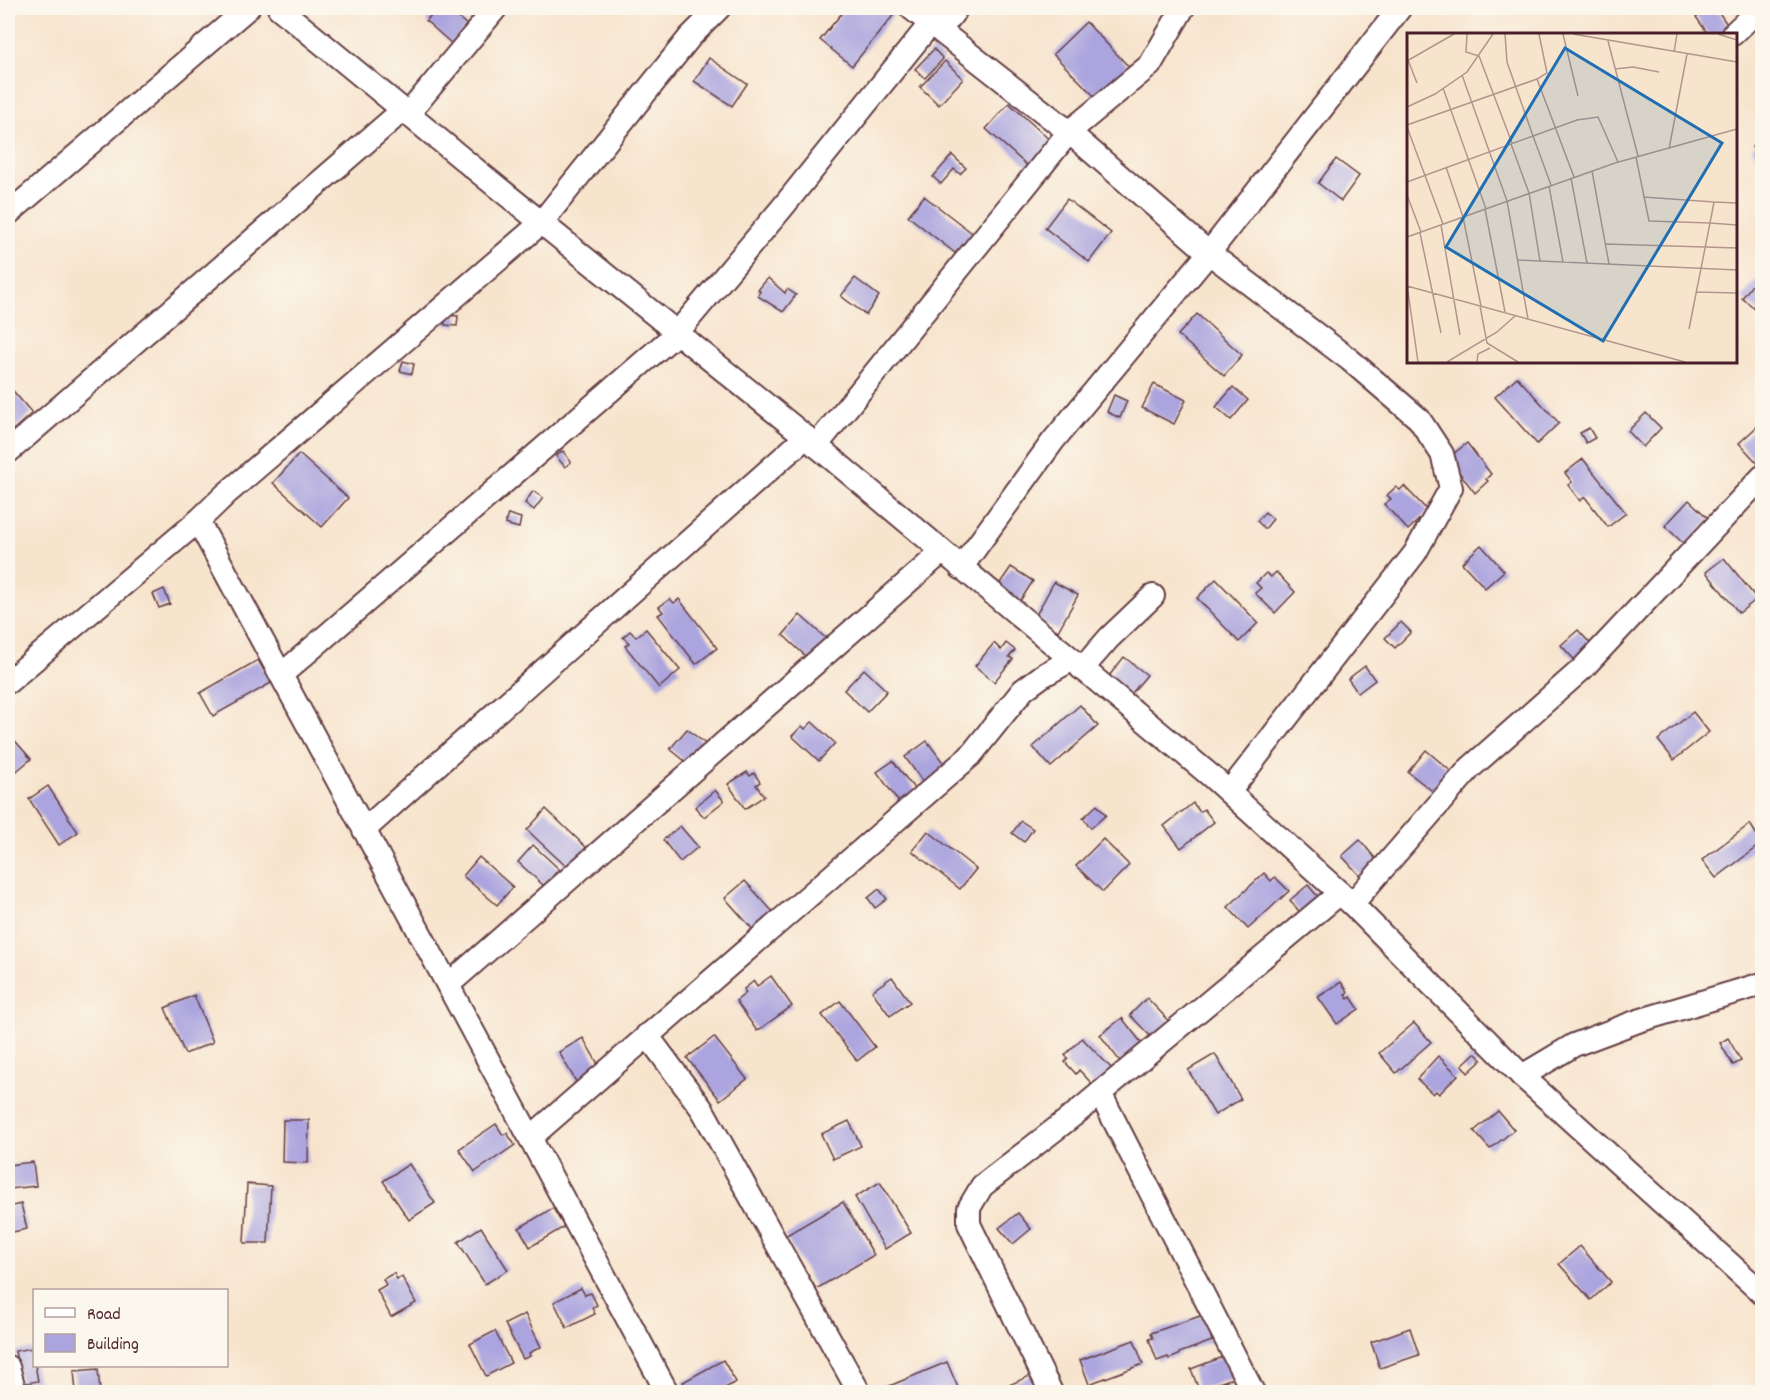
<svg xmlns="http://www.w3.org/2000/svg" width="1770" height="1400" viewBox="0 0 1770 1400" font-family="Dekko,sans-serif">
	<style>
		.building { fill: #aba4de }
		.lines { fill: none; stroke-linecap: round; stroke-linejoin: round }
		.minor-casing { stroke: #643d43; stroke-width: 26 }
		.minor { stroke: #fff; stroke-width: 22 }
		.inset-road { fill: none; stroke: #b2958c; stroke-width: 1.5 }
		.view { fill: #1f6fb2; fill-opacity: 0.15; stroke: #1f6fb2; stroke-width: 3 }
		.inset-edge { fill: none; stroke: #4a1f2b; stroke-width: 3 }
	</style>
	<rect width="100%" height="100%" fill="#fbf7ec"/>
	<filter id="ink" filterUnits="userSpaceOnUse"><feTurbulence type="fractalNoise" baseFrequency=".0167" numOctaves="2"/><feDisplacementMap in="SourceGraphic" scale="12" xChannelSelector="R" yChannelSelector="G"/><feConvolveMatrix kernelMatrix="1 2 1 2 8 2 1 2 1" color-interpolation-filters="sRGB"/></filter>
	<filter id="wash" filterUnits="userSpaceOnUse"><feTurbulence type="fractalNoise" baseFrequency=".008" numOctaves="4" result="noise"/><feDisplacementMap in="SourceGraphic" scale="24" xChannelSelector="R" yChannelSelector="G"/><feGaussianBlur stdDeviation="1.35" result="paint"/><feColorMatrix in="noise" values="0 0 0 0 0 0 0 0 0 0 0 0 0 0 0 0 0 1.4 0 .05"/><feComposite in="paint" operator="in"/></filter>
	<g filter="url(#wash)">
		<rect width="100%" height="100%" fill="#f7e4cd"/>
		<g id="blocks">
			<g class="building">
				<polygon points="437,8 447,8 467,25 452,44 426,21"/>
				<polygon points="846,8 891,8 896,12 852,66 820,40"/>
				<polygon points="1709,8 1716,8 1731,30 1725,34 1708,34 1696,17"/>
				<polygon points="1086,22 1131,69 1099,101 1053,54"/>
				<polygon points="934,49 943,59 925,78 915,69"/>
				<polygon points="709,58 747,84 732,106 694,81"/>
				<polygon points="945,61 963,79 939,105 920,87"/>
				<polygon points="1009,103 1053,143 1030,168 986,129"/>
				<polygon points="1762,141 1762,166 1752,147"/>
				<polygon points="952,155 966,168 960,174 954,169 941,184 933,177"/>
				<polygon points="1336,159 1359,176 1341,201 1318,183"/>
				<polygon points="924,196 976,236 963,252 959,249 955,253 908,216"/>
				<polygon points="1067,199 1111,233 1089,262 1045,228"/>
				<polygon points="768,278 785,293 787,289 796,295 783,312 758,296 760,291 758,290"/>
				<polygon points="855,278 879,296 866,315 841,296"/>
				<polygon points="1755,281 1762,287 1762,314 1742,298"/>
				<polygon points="1197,314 1242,355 1224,376 1178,335"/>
				<polygon points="445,315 458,316 457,326 445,325"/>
				<polygon points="403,361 414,364 412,374 400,371"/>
				<polygon points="1517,377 1559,423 1537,444 1495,397"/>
				<polygon points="1154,384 1186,400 1174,424 1142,408"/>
				<polygon points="8,385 32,413 13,430 8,423"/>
				<polygon points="1233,387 1248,400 1231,420 1216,407"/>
				<polygon points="1114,395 1127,401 1120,418 1107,412"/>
				<polygon points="1646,413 1661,428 1643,447 1628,431"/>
				<polygon points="1761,423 1762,425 1762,465 1761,467 1739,443"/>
				<polygon points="1589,428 1595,438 1586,443 1580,433"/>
				<polygon points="1467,443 1491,474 1486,479 1488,481 1475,493 1448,458"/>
				<polygon points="563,451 571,462 565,467 556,456"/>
				<polygon points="299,454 348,498 322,527 273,483"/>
				<polygon points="1583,459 1626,513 1608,527 1585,497 1580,501 1568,485 1572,482 1565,473"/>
				<polygon points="1404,486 1428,511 1408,530 1384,504 1391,499 1387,495 1396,487 1400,490"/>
				<polygon points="533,491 543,498 534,510 525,503"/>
				<polygon points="1689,500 1710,520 1686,546 1665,526"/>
				<polygon points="1265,512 1273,519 1265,529 1257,521"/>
				<polygon points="508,514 521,518 519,528 505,524"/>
				<polygon points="1481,545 1504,571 1485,588 1462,563"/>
				<polygon points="1724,558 1757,599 1739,613 1706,572"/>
				<polygon points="1011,567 1033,581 1020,601 996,589"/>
				<polygon points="1276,572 1295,592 1275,613 1255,593 1261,588 1256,583 1266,573 1271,577"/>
				<polygon points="1216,579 1258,623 1239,642 1197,598"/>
				<polygon points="1054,582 1078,595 1058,631 1035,617"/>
				<polygon points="164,589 170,604 159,608 153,594"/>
				<polygon points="670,599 674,603 679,599 717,648 696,664 658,615 663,612 659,607"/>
				<polygon points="800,615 831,643 813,663 783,635"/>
				<polygon points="1401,622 1411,632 1395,648 1385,638"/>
				<polygon points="646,629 680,670 659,688 625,646 629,643 623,637 630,631 636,637"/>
				<polygon points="1578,630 1596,650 1579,665 1561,645"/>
				<polygon points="994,643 1001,650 1006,643 1015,650 1009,657 1013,659 994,682 975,666"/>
				<polygon points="1124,657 1147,675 1127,699 1105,681"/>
				<polygon points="258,660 271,683 213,716 200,693"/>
				<polygon points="1365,666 1375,680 1358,693 1348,679"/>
				<polygon points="864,669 887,691 867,712 844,690"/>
				<polygon points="1080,705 1098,726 1051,767 1033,747"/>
				<polygon points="1693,712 1709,732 1674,760 1658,740"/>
				<polygon points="812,722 835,743 819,761 792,736 802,726 805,729"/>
				<polygon points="687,729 708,746 690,765 670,749"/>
				<polygon points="10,735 31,759 12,775 8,769 8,737"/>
				<polygon points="927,741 948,769 925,785 905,757"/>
				<polygon points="1426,750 1453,773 1436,794 1408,772"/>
				<polygon points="893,761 919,795 901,805 877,772"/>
				<polygon points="747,772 750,776 754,773 760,782 756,785 764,796 745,809 728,784"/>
				<polygon points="48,786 78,832 59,845 29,799"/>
				<polygon points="715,790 724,801 704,817 695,807"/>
				<polygon points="1193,803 1200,812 1204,809 1214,822 1181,848 1164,826"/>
				<polygon points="1097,805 1106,815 1091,828 1083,818"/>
				<polygon points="546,809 589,850 570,870 527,830"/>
				<polygon points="1021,821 1033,829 1024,842 1012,833"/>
				<polygon points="1750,824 1762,843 1716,878 1702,860"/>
				<polygon points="680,826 698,847 680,862 663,840"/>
				<polygon points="928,831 976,869 960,889 912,851"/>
				<polygon points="1103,839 1129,865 1103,892 1076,866"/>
				<polygon points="1360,840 1379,863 1362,878 1342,856"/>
				<polygon points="533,845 559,869 544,886 518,862"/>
				<polygon points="479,857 513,887 497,905 463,876"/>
				<polygon points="1264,873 1271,881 1275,877 1289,891 1248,929 1228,907"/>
				<polygon points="745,881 774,913 757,934 725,898"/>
				<polygon points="1308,885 1324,904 1306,920 1290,900"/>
				<polygon points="879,889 887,899 875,908 868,898"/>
				<polygon points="771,976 792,1006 757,1031 736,1001 746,993 744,989 754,981 757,986"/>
				<polygon points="892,977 910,1002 890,1016 872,991"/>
				<polygon points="1341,982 1348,992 1345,994 1348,999 1351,997 1359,1009 1337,1024 1318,997"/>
				<polygon points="194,995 213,1042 185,1054 165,1008"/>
				<polygon points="1147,998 1174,1026 1157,1043 1130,1015"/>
				<polygon points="840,1001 875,1047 857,1061 822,1015"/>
				<polygon points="1122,1018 1147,1050 1125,1068 1100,1035"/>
				<polygon points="1414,1023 1431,1042 1396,1073 1379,1053"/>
				<polygon points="714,1037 747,1079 720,1100 687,1058"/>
				<polygon points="583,1038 602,1071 578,1085 559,1052"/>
				<polygon points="1082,1038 1116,1073 1098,1090 1079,1070 1076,1074 1065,1062 1068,1059 1065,1055"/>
				<polygon points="1728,1038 1741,1061 1733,1065 1720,1043"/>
				<polygon points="1475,1053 1482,1060 1468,1073 1462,1065"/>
				<polygon points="1215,1054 1241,1099 1215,1115 1188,1070"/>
				<polygon points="1438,1056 1458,1075 1439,1094 1436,1091 1433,1094 1417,1079"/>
				<polygon points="1498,1111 1514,1130 1490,1149 1474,1131"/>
				<polygon points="283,1120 309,1120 308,1163 282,1162"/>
				<polygon points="849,1121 861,1146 833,1159 821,1134"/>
				<polygon points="496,1124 503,1135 507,1133 515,1145 475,1172 459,1149"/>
				<polygon points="33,1162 36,1186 10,1189 8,1165"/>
				<polygon points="409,1164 435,1203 409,1220 383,1181"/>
				<polygon points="880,1182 911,1233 885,1249 855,1197"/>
				<polygon points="247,1184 271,1186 268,1243 244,1243"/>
				<polygon points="843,1202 874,1255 816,1289 785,1236"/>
				<polygon points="21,1204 27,1229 8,1233 8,1207"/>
				<polygon points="553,1208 564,1227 530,1247 519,1228"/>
				<polygon points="1018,1213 1031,1229 1013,1244 999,1228"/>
				<polygon points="481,1227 508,1270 485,1284 458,1242"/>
				<polygon points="1580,1246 1611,1282 1591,1300 1559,1264"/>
				<polygon points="394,1273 397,1279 402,1277 416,1303 391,1317 377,1290 386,1285 383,1279"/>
				<polygon points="581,1288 585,1295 591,1293 597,1305 592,1308 595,1314 567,1328 554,1302"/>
				<polygon points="525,1314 541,1347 529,1353 530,1356 523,1359 505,1324"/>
				<polygon points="1203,1315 1215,1336 1211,1338 1212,1341 1179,1353 1179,1355 1169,1359 1168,1357 1157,1361 1149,1339 1153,1338 1151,1333"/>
				<polygon points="1410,1328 1419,1355 1380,1368 1371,1342"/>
				<polygon points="495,1331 511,1363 486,1376 470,1344"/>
				<polygon points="1134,1340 1143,1364 1089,1384 1080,1360"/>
				<polygon points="32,1348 38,1381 21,1384 15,1351"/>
				<polygon points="1225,1356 1233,1378 1199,1390 1191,1369"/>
				<polygon points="723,1360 736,1382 718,1392 689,1392 683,1382"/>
				<polygon points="947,1362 959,1390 954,1392 889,1392 887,1387"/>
				<polygon points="98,1369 100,1392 76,1392 74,1371"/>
				<polygon points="1034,1374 1042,1392 1001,1392 1000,1389"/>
			</g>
		</g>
	</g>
	<g filter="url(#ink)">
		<use href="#blocks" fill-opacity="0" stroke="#643d43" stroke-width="1.5"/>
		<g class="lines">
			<defs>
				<g id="minor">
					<polyline points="279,8 470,165 806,437 1211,776 1352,904 1522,1076 1762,1293"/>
					<polyline points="911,8 1069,132 1150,65 1183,8"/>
					<polyline points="940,30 957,8"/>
					<polyline points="1733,34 1760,8"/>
					<polyline points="408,114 496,8"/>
					<polyline points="8,214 248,8"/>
					<polyline points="816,446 1069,132 1209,253 1350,360 1419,419 1442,454 1451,488 1415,553 1229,792"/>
					<polyline points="8,452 403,110"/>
					<polyline points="198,521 667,1392"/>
					<polyline points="961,568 1053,441 1209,253 1400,8"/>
					<polyline points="1082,669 1109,638 1153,596"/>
					<polyline points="281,675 677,333 782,208 931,23"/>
					<polyline points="8,682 198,521 226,494 541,223 690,37 719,8"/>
					<polyline points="364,830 806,437"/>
					<polyline points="1352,904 1470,768 1582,669 1762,477"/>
					<polyline points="448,985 942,552"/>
					<polyline points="647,1035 702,1109 859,1392"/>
					<polyline points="1522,1076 1574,1045 1638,1021 1762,984"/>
					<polyline points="1100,1093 1253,1392"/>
					<polyline points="530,1138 970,756 1023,690 1042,676 1071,660"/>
					<polyline points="8,1367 15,1392"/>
					<polyline points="1051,1392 969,1224 969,1208 982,1186 1075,1114 1340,893"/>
				</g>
			</defs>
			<use href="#minor" class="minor-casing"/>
			<use href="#minor" class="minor"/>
		</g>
	</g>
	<g transform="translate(1407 33)">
		<rect width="330" height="330" fill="#f7e4cd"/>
		<path class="inset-road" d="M60,1L59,19L72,23L105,110M132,1L140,40L130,46L167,144M156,1L171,63M166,1L330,29M311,1L330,7M201,8L231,123M267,19L270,1M1,27L10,50M0,28L47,1M208,36L226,34L252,39M55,42L100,168L121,286M36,55L79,176M0,74L28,61L60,39L86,1M0,92L130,46M0,94L36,191M104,111L122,160L133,228M262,116L280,21M229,124L242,188L303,190L307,169L330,170M39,134L56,184L74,273M185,138L202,231M164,145L180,230M0,149L126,103L100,29L98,1M144,152L126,103L170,87L191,84L211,129M142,153L156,229M0,162L14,199M236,164L307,169M78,176L98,279M34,192L53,302M13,200L34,300M0,204L208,130L330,96M199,211L330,215M111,227L330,237M0,252L11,329M0,253L278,329M289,259L330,260M73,273L80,310L111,329M282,296L303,190L330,192M40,329L90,299L108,283M70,329L71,321L83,315"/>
		<path class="view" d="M158,15L315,110L196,308L39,214Z"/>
		<rect width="330" height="330" class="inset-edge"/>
	</g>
	<rect width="1770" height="1400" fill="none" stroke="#fbf7ec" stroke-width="30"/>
	<rect x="33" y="1289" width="195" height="78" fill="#fbf7ec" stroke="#b4a19f" stroke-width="1.5"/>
	<rect x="45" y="1308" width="30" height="9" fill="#ffffff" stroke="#b4a19f" stroke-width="1.5"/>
	<text x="87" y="1319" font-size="18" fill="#4a1f2b">Road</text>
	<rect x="45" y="1334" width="30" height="18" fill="#aba4de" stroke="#b4a19f" stroke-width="1.5"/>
	<text x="87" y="1349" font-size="18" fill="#4a1f2b">Building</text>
</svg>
